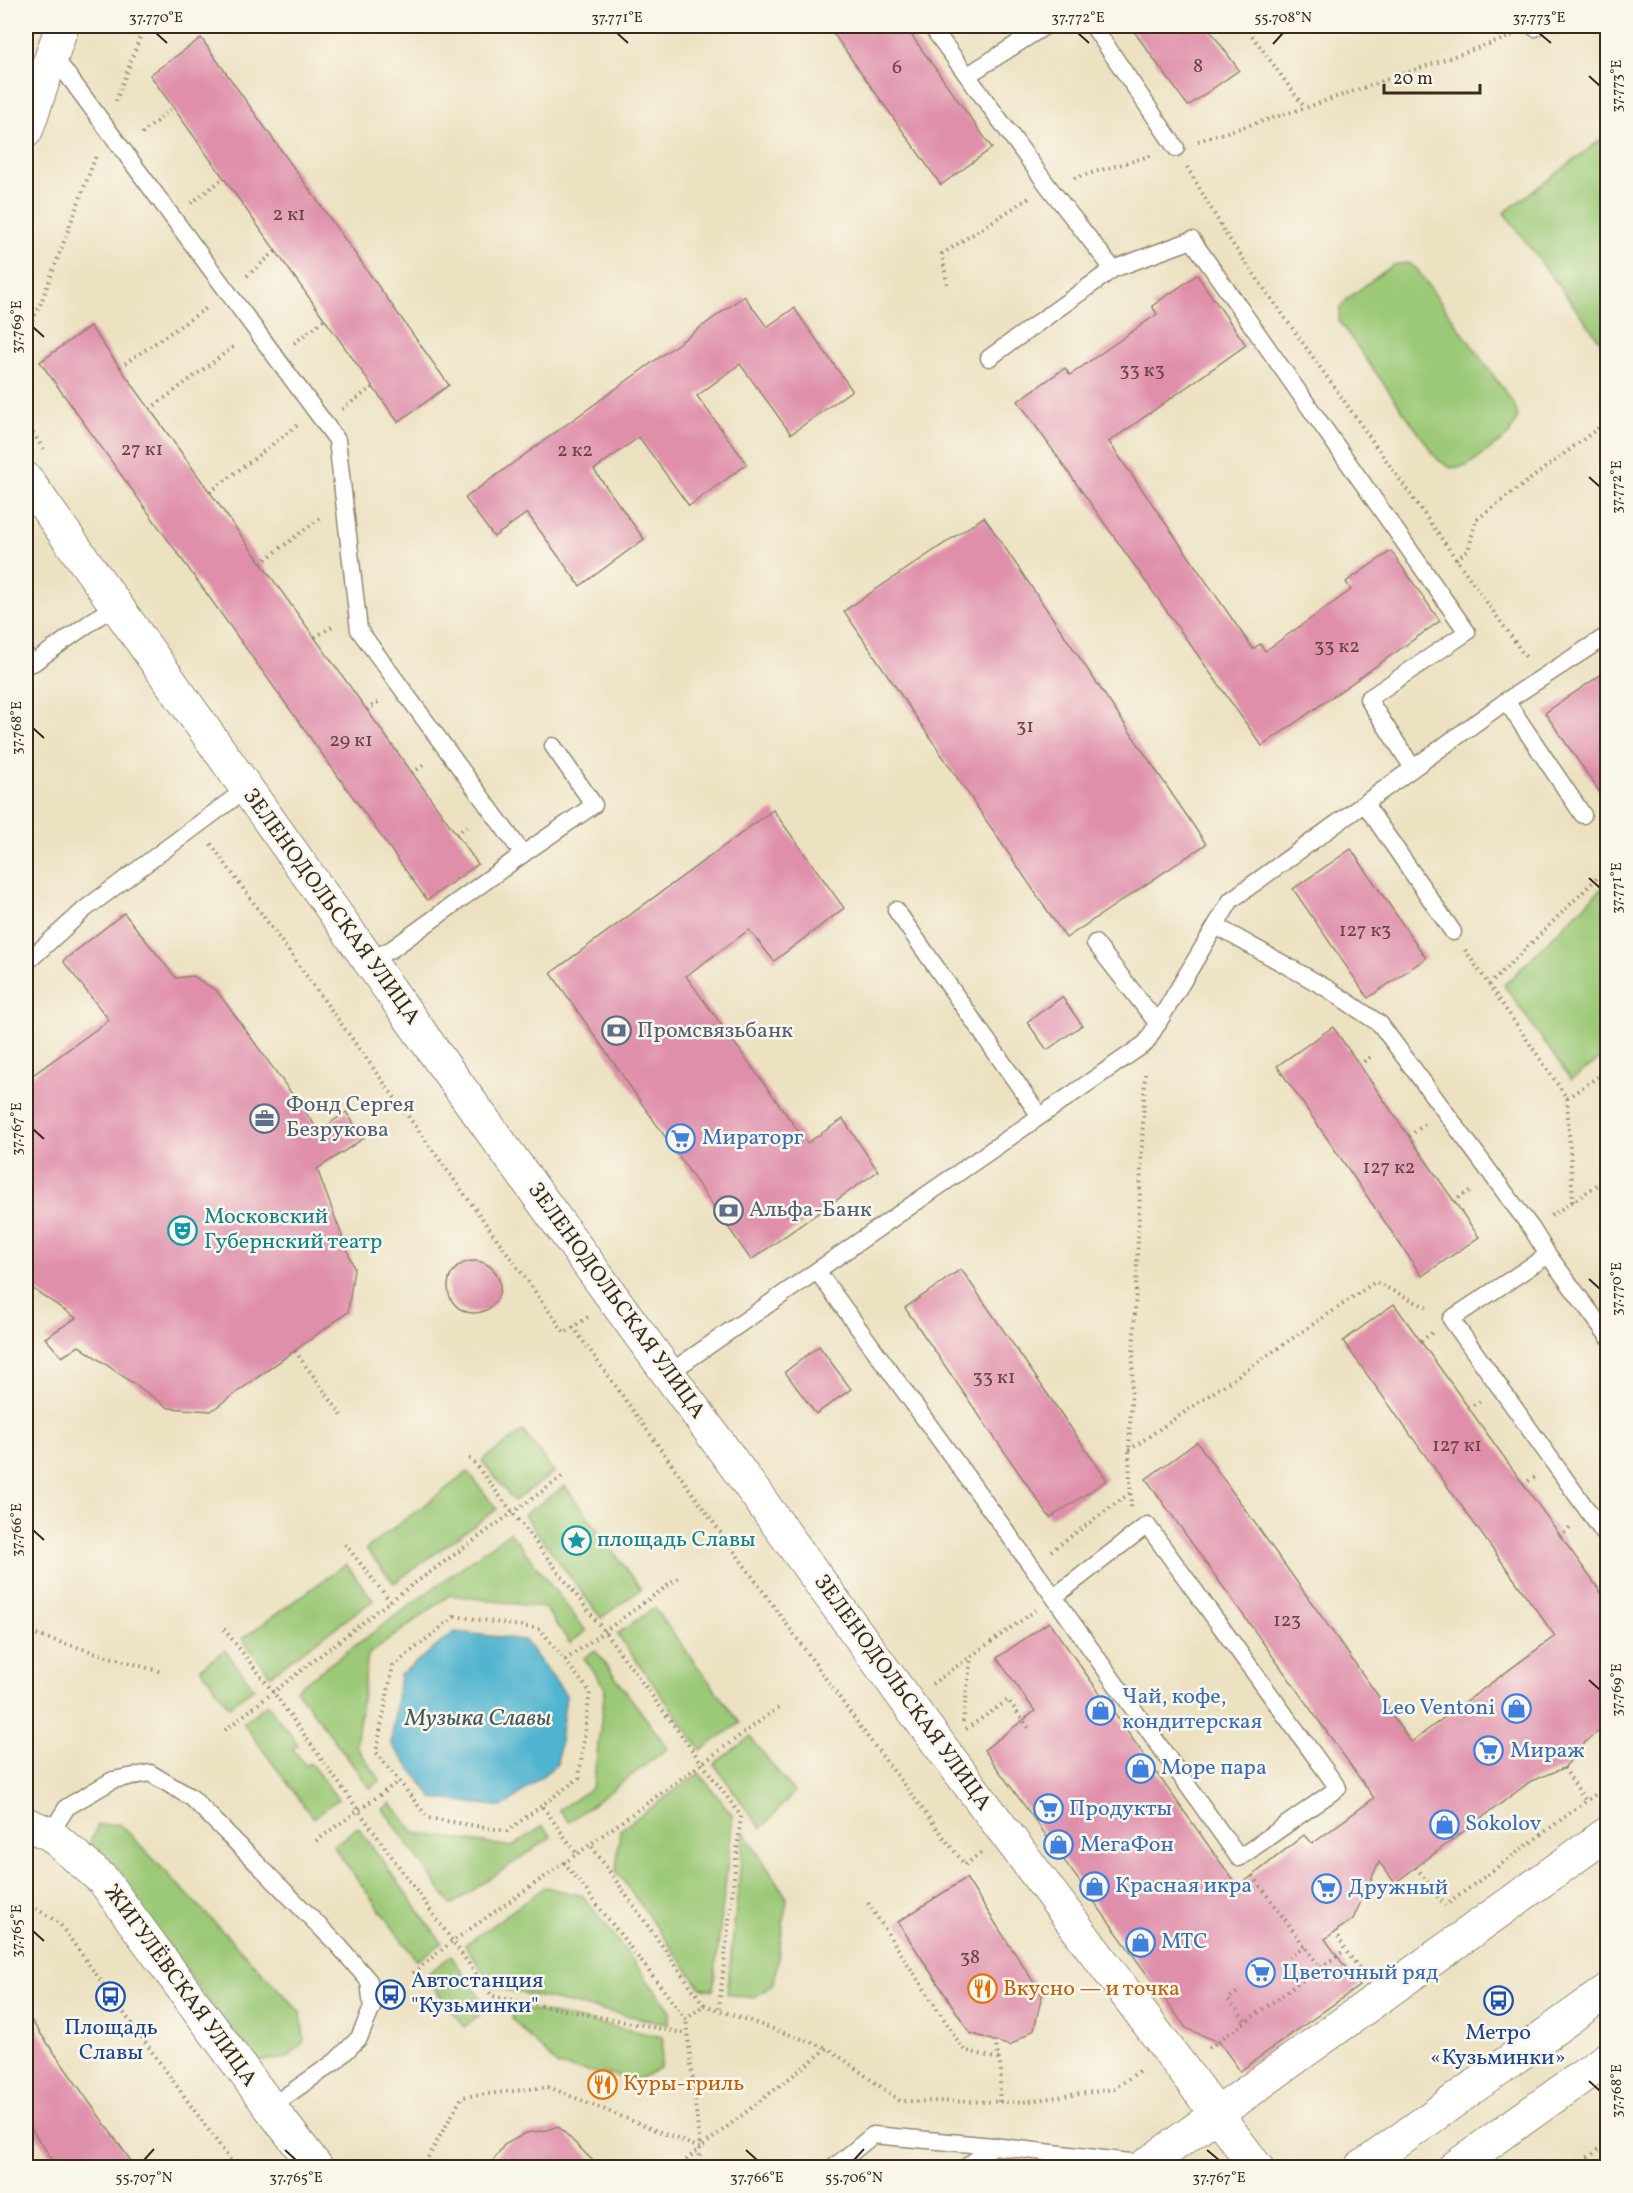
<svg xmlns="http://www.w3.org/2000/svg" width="1633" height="2193" viewBox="0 0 1633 2193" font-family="Vollkorn,serif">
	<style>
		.green { fill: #9cc977; stroke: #6c7a4a; stroke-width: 1.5 }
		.water { fill: #50b4cf; stroke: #466f76; stroke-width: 1.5 }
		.building { fill: #df8faa }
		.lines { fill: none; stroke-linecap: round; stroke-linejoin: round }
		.lane-casing { stroke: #948670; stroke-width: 19 }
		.street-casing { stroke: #948670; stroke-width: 35 }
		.secondary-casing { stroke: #948670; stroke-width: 35 }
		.primary-casing { stroke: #948670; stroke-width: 35 }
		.path { stroke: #948670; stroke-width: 4; stroke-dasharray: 1.5 4.5; stroke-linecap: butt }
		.lane { stroke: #fff; stroke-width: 16 }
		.street { stroke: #fff; stroke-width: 33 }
		.secondary { stroke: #fff; stroke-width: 33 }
		.primary { stroke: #fff; stroke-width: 33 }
		.ticks { fill: none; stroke: #3b2a1e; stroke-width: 2 }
		.labels { text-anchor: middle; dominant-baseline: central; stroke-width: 5; stroke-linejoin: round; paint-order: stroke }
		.number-label { font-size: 20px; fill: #644341 }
		.street-label { font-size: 22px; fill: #3b2a1e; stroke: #fbf7ec }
		.service-label { font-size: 22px; fill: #4e5e75; stroke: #fbf7ec; text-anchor: start }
		.shop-label { font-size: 22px; fill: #366cbe; stroke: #fbf7ec; text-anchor: start }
		.culture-label { font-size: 22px; fill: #0d838f; stroke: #fbf7ec; text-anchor: start }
		.transit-label { font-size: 22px; fill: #164399; stroke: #fbf7ec }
		.food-label { font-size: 22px; fill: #c56008; stroke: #fbf7ec; text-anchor: start }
		.water-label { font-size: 24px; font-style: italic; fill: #425a5c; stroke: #fbf7ec }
		.neatline { fill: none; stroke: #3b2a1e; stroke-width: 2 }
		.ticks-label { font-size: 15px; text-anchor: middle; fill: #3b2a1e }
	</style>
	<rect width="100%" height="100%" fill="#fbf7ec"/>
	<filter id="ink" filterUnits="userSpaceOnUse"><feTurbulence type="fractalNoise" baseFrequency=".0167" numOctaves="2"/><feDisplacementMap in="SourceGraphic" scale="12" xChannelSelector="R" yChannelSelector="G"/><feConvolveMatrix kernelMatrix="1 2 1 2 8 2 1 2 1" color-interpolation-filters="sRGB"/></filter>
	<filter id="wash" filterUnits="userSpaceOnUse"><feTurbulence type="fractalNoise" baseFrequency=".008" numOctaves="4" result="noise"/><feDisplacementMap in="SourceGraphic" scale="24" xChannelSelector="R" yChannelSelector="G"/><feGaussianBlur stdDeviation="1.35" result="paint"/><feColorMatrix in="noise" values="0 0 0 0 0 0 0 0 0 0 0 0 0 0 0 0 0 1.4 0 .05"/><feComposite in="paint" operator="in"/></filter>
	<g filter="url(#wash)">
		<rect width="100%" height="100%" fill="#ece2c2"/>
		<g class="green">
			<polygon points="1607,135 1607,350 1504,213"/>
			<polygon points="1407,263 1416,268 1514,404 1518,417 1509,435 1467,466 1451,468 1438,460 1339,321 1340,309 1348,298 1393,265"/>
			<polygon points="1602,888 1608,896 1607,1054 1571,1080 1504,985"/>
			<polygon points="523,1431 554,1472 514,1501 482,1461"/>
			<polygon points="468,1472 497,1509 394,1583 366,1549"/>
			<polygon points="565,1486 641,1589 601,1618 524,1515"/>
			<polygon points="510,1532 586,1631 570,1643 545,1608 450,1595 368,1655 356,1746 380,1780 370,1788 296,1689"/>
			<polygon points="346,1564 373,1600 270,1675 242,1639"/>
			<polygon points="654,1608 740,1723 701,1750 617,1634"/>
			<polygon points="225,1650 254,1688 229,1707 201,1668"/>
			<polygon points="595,1650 668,1748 569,1822 559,1810 593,1787 605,1688 584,1658"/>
			<polygon points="267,1704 298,1745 293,1749 306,1766 310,1763 338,1799 313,1818 243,1723"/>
			<polygon points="750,1737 794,1792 761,1829 714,1764"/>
			<polygon points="699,1773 733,1816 713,1990 700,1987 616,1871 620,1830"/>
			<polygon points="391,1803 415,1833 512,1847 543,1826 551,1837 451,1905 383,1809"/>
			<polygon points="120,1824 301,2013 304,2041 288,2058 255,2061 89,1844 98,1825"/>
			<polygon points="358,1827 442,1943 417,1961 333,1846"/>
			<polygon points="744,1832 787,1898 774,1984 753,1998 727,1994"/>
			<polygon points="545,1887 583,1896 671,2011 668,2024 493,1987 465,1945"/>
			<polygon points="451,1956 488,2008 464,2027 425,1976"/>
			<polygon points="514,2006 663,2037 661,2067 639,2080 558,2066 512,2019"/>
		</g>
		<polygon class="water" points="455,1632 524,1640 566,1695 557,1764 503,1807 433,1798 391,1743 400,1675"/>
		<g id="blocks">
			<g class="building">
				<polygon points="828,26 905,26 992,148 941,185"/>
				<polygon points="1130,26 1207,26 1239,70 1188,106"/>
				<polygon points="201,38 449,385 398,422 150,75"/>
				<polygon points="1197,275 1246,345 1109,442 1253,649 1260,644 1265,651 1351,590 1346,582 1391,551 1440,621 1262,746 1018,401 1065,368 1070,375 1157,314 1152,306"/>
				<polygon points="744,296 767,327 794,308 852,390 791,434 740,364 697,396 747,464 689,506 639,437 594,470 644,539 580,586 527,513 494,537 465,498"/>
				<polygon points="90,326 478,864 427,900 40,362"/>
				<polygon points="984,517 1206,844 1066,938 844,611"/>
				<polygon points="1608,670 1608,804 1545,713"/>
				<polygon points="773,810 844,908 774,961 749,930 686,976 807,1143 843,1119 878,1171 751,1260 551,973"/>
				<polygon points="1351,849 1426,958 1368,998 1293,889"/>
				<polygon points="124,913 176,978 193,976 217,991 319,1131 346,1112 364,1138 317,1169 354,1268 348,1312 211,1411 169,1408 79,1346 62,1357 45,1338 76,1318 26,1284 26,1080 109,1020 63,961"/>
				<polygon points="1062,997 1082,1025 1047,1050 1027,1022"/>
				<polygon points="1333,1027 1479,1237 1422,1276 1277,1066"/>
				<circle cx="474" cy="1287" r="26"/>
				<polygon points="961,1269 1107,1480 1050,1518 905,1308"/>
				<polygon points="1394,1304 1608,1602 1608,1725 1589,1738 1564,1768 1531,1781 1395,1883 1379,1862 1353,1919 1325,1939 1359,1986 1240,2071 1220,2043 1186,2028 984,1750 1035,1711 997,1658 1049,1622 1238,1887 1304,1835 1312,1844 1374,1798 1146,1479 1197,1442 1411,1742 1555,1636 1343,1341"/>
				<polygon points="819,1346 851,1389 816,1414 785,1372"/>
				<polygon points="966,1878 1042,1995 1034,2029 1010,2046 970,2033 898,1922"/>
				<polygon points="26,2013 136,2168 58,2168 26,2121"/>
				<polygon points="558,2126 600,2168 488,2168 504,2145 526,2133 547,2130"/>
			</g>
		</g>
	</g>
	<g filter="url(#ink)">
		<use href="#blocks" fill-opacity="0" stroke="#948670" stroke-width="1.5"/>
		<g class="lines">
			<defs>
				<g id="lane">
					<polyline points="931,26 1048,186 1113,269 1192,240 1467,632 1368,699 1413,768"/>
					<polyline points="1093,26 1176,148"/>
					<polyline points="1533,26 1535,28"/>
					<polyline points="52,54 337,440 359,630 523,854"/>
					<polyline points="968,75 1045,26"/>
					<polyline points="989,358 1113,269"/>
					<polyline points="26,655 33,663 115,605"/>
					<polyline points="1506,701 1583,815"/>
					<polyline points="1365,804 1453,932"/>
					<polyline points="896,910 1040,1116"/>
					<polyline points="1216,926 1328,989 1380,1024 1532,1229 1548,1255 1608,1336"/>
					<polyline points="1095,943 1158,1024"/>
					<polyline points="369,960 392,949 523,854 594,805 553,746"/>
					<polyline points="26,963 85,909 246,789"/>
					<polyline points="1548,1255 1451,1319 1608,1539"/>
					<polyline points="817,1271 1054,1597 1147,1525 1338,1788 1239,1858 1054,1597"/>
					<polyline points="669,1373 1146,1043 1231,900 1506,701 1608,635"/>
					<polyline points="50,1834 67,1807 113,1780 150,1773 192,1798 338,1945 369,1981 372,2008 359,2038 336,2061 270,2107"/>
					<polyline points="833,2168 873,2135 993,2146 1147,2164"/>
					<polyline points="965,2168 993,2146"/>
				</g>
				<polyline id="street" points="26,131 62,26"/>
				<g id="secondary">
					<polyline points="26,479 442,1063 908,1703 1257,2168"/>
					<polyline points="26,1824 50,1834 103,1880 270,2107 317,2168"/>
					<polyline points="1142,2168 1608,1833"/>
				</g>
				<g id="primary">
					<polyline points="1361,2168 1608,1990"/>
					<polyline points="1454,2168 1608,2058"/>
				</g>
			</defs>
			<use href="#lane" class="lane-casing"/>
			<use href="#street" class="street-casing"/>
			<use href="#secondary" class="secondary-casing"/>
			<use href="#primary" class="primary-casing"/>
			<g class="path">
				<polyline points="1245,26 1305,108"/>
				<polyline points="116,101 144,26"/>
				<polyline points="142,134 173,107"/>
				<polyline points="1198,141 1305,108 1512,36"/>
				<polyline points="1187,167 1227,236 1527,659"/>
				<polyline points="1074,178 1153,155"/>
				<polyline points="191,203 224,178"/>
				<polyline points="247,276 276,251"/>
				<polyline points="947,284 942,254 1029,198"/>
				<polyline points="26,331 39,308 97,153"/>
				<polyline points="294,343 325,319"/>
				<polyline points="120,367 208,307"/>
				<polyline points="150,409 236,345"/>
				<polyline points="342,409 373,387"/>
				<polyline points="26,423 45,451"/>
				<polyline points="210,492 298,425"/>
				<polyline points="1456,559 1468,551 1476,520 1605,423"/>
				<polyline points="261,563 320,518"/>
				<polyline points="315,637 335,625"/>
				<polyline points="367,710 381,700"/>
				<polyline points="412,773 426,763"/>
				<polyline points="456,834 470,824"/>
				<polyline points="211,844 565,1333 588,1317"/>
				<polyline points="1465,950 1567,1098 1573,1202"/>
				<polyline points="1489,985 1608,867"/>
				<polyline points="1359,1065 1373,1055"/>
				<polyline points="1567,1098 1608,1070"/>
				<polyline points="1409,1136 1425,1124"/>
				<polyline points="1453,1201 1473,1189"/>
				<polyline points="1551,1216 1608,1178"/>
				<polyline points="573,1327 867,1736 965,1865 982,1852"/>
				<polyline points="1421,1341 1433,1332"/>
				<polyline points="295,1351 343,1417"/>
				<polyline points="1468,1408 1481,1401"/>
				<polyline points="1129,1450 1375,1282 1430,1309"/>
				<polyline points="469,1459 472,1460 604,1631 741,1816 719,2008"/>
				<polyline points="1523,1484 1535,1477"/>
				<polyline points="1131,1507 1129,1451 1145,1074"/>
				<polyline points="1560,1537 1570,1527"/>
				<polyline points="345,1544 390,1601"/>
				<polyline points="1051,1551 1130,1493"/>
				<polygon points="455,1616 540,1629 590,1692 579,1778 507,1831 428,1818 376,1752 393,1666"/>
				<polyline points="224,1629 274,1693 492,1996 688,2034"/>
				<polyline points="26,1630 36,1635 161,1672"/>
				<polyline points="565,1660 678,1578"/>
				<polyline points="932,1684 1036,1610"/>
				<polyline points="963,1722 971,1656"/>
				<polyline points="966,1729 1008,1700 1031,1731"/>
				<polyline points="225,1730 390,1601 562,1477"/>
				<polyline points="1564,1768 1586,1801"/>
				<polyline points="543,1807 577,1854"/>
				<polyline points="316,1841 399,1781"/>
				<polyline points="564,1862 686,2019 704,2005 590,1844"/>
				<polyline points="1416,1867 1445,1906"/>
				<polyline points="1253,1876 1320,1967"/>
				<polyline points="26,1902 59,1923 236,2168"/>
				<polyline points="868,1903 964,2050 999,2059"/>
				<polyline points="1449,1903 1608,1785"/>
				<polyline points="1336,1931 1345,1950 1360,1969"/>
				<polyline points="1289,1958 1305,1946"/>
				<polyline points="413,1973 453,1941 577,1854 778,1708"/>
				<polyline points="1237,1993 1228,1999 1245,2021"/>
				<polyline points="704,2005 828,2048"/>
				<polyline points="995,2041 1001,2070 999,2102"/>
				<polyline points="1209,2048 1345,1950"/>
				<polyline points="422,2168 462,2097 548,2087 700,2148 686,2019"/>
				<polyline points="677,2168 700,2148"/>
				<polyline points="699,2168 700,2148 828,2048 900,2101 1022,2102 1114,2089 1142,2069"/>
				<polyline points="1573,2168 1608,2143"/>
			</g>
			<use href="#lane" class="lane"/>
			<use href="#street" class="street"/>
			<use href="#secondary" class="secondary"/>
			<use href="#primary" class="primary"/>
		</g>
	</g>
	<path class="ticks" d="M156,33L167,43M617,33L628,43M1078,33L1089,43M1539,33L1551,43M1273,44L1283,33M1589,76L1600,86M33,327L44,337M1589,477L1600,487M33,728L44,738M1589,878L1600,888M33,1129L44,1139M1589,1279L1600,1289M33,1530L44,1540M1589,1680L1600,1690M33,1931L44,1941M1589,2081L1600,2091M285,2150L296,2160M746,2150L757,2160M1207,2150L1219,2160M144,2160L154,2149M854,2160L864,2149"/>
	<defs>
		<symbol id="bank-ring" viewBox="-11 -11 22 22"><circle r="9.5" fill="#fbf7ec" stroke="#5c6f8a" stroke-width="1.5"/><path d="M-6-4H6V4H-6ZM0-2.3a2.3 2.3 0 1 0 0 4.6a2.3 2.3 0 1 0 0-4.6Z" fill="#5c6f8a"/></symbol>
		<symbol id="office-ring" viewBox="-11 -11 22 22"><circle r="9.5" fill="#fbf7ec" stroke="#5c6f8a" stroke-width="1.5"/><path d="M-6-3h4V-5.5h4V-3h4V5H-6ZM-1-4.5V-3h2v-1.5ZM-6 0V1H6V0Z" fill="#5c6f8a"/></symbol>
		<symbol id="supermarket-ring" viewBox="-11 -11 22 22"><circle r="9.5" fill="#fbf7ec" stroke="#3f7fe0" stroke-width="1.5"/><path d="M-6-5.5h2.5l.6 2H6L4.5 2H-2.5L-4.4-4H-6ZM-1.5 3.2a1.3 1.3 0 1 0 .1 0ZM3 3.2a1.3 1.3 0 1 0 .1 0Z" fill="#3f7fe0"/></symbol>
		<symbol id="theatre-ring" viewBox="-11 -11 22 22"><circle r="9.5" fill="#fbf7ec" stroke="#0f9aa8" stroke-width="1.5"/><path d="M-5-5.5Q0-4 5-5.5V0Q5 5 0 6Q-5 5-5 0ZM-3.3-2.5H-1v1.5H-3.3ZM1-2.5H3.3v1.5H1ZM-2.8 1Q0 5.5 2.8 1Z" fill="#0f9aa8"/></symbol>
		<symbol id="sight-ring" viewBox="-11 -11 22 22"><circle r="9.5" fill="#fbf7ec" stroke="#0f9aa8" stroke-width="1.5"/><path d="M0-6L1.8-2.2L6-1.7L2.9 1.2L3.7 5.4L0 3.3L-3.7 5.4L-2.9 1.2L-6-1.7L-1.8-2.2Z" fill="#0f9aa8"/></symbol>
		<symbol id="shop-ring" viewBox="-11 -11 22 22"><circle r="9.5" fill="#fbf7ec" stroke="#3f7fe0" stroke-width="1.5"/><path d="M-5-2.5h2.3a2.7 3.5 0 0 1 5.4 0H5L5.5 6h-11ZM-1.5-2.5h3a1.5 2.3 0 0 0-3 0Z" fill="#3f7fe0"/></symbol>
		<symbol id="restaurant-ring" viewBox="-11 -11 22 22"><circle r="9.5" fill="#fbf7ec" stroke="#e8710a" stroke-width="1.5"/><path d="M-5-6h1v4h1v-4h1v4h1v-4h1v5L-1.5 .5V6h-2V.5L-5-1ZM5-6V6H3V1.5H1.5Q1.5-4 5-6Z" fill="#e8710a"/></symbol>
		<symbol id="bus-ring" viewBox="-11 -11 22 22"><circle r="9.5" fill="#fbf7ec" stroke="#1a4fb4" stroke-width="1.5"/><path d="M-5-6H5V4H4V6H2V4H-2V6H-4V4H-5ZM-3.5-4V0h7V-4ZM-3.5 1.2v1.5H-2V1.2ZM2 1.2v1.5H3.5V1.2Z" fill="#1a4fb4"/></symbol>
	</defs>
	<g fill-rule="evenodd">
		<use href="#bank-ring" x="600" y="1014" width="33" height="33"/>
		<use href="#office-ring" x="248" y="1102" width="33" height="33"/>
		<use href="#supermarket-ring" x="664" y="1122" width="33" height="33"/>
		<use href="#bank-ring" x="712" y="1194" width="33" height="33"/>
		<use href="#theatre-ring" x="166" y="1214" width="33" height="33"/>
		<use href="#sight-ring" x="560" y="1524" width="33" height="33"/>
		<use href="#shop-ring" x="1500" y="1692" width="33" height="33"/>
		<use href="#shop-ring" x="1084" y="1694" width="33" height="33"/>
		<use href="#supermarket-ring" x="1472" y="1734" width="33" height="33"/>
		<use href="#shop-ring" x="1124" y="1752" width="33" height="33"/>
		<use href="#supermarket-ring" x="1032" y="1792" width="33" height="33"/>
		<use href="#shop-ring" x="1428" y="1808" width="33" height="33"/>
		<use href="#shop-ring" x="1042" y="1828" width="33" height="33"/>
		<use href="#shop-ring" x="1078" y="1870" width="33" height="33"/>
		<use href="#supermarket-ring" x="1310" y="1872" width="33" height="33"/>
		<use href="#shop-ring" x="1124" y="1926" width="33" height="33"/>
		<use href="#supermarket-ring" x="1244" y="1956" width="33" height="33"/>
		<use href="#restaurant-ring" x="966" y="1972" width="33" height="33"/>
		<use href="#bus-ring" x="374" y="1978" width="33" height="33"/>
		<use href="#bus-ring" x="94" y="1980" width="33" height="33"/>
		<use href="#bus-ring" x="1482" y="1984" width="33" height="33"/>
		<use href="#restaurant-ring" x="586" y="2068" width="33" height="33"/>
	</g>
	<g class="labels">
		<g class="number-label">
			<text x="1198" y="67">8</text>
			<text x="897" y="68">6</text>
			<text x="289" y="215">2 к1</text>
			<text x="1142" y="371">33 к3</text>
			<text x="142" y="450">27 к1</text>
			<text x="575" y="451">2 к2</text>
			<text x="1337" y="647">33 к2</text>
			<text x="1025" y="727">31</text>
			<text x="351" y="741">29 к1</text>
			<text x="1365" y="931">127 к3</text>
			<text x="1389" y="1168">127 к2</text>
			<text x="994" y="1378">33 к1</text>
			<text x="1457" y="1446">127 к1</text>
			<text x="1287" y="1621">123</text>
			<text x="970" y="1958">38</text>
		</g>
		<g class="street-label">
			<text transform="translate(331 907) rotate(54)">ЗЕЛЕНОДОЛЬСКАЯ УЛИЦА</text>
			<text transform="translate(616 1301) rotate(54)">ЗЕЛЕНОДОЛЬСКАЯ УЛИЦА</text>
			<text transform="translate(902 1693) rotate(54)">ЗЕЛЕНОДОЛЬСКАЯ УЛИЦА</text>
			<text transform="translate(180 1986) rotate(54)">ЖИГУЛЁВСКАЯ УЛИЦА</text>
		</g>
		<g class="service-label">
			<text x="637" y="1031">Промсвязьбанк</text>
			<text x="286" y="1105">Фонд Сергея<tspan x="286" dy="25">Безрукова</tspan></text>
			<text x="749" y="1210">Альфа-Банк</text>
		</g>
		<g class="shop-label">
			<text x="702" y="1138">Мираторг</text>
			<text x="1122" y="1697">Чай, кофе,<tspan x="1122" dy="25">кондитерская</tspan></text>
			<text x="1495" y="1708" text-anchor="end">Leo Ventoni</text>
			<text x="1510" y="1751">Мираж</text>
			<text x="1161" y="1768">Море пара</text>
			<text x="1069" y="1809">Продукты</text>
			<text x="1465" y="1824">Sokolov</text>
			<text x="1080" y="1845">МегаФон</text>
			<text x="1115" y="1886">Красная икра</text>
			<text x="1348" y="1888">Дружный</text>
			<text x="1161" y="1942">МТС</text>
			<text x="1282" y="1973">Цветочный ряд</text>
		</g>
		<g class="culture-label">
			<text x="204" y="1217">Московский<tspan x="204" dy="25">Губернский театр</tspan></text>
			<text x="597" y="1540">площадь Славы</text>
		</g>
		<g class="transit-label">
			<text x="411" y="1981" text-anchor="start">Автостанция<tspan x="411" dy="25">"Кузьминки"</tspan></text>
			<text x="111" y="2028">Площадь<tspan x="111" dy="25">Славы</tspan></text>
			<text x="1498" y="2033">Метро<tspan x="1498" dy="25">«Кузьминки»</tspan></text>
		</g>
		<g class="food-label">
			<text x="1003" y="1989">Вкусно — и точка</text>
			<text x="623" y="2084">Куры-гриль</text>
		</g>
		<g class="water-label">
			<text x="478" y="1719">Музыка Славы</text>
		</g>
	</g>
	<rect width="1633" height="2193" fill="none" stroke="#fbf7ec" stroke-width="66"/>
	<path d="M1384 84v9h96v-9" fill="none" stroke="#3b2a1e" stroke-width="3"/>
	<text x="1393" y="84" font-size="18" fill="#3b2a1e" stroke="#fbf7ec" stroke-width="4.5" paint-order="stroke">20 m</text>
	<rect x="33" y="33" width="1567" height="2127" class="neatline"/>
	<g class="ticks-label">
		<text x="156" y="22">37.770°E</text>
		<text x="617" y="22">37.771°E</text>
		<text x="1078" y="22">37.772°E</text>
		<text x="1283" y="22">55.708°N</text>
		<text x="1539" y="22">37.773°E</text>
		<text transform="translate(1616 86) rotate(-90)" y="5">37.773°E</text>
		<text transform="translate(16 327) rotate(-90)" y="5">37.769°E</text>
		<text transform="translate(1616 487) rotate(-90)" y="5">37.772°E</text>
		<text transform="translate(16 728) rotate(-90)" y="5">37.768°E</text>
		<text transform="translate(1616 888) rotate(-90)" y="5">37.771°E</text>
		<text transform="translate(16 1129) rotate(-90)" y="5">37.767°E</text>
		<text transform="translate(1616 1289) rotate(-90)" y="5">37.770°E</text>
		<text transform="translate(16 1530) rotate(-90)" y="5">37.766°E</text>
		<text transform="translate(1616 1690) rotate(-90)" y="5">37.769°E</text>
		<text transform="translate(16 1931) rotate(-90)" y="5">37.765°E</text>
		<text transform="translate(1616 2091) rotate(-90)" y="5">37.768°E</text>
		<text x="144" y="2182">55.707°N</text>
		<text x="296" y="2182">37.765°E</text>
		<text x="757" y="2182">37.766°E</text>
		<text x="854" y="2182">55.706°N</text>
		<text x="1219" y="2182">37.767°E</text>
	</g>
</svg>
